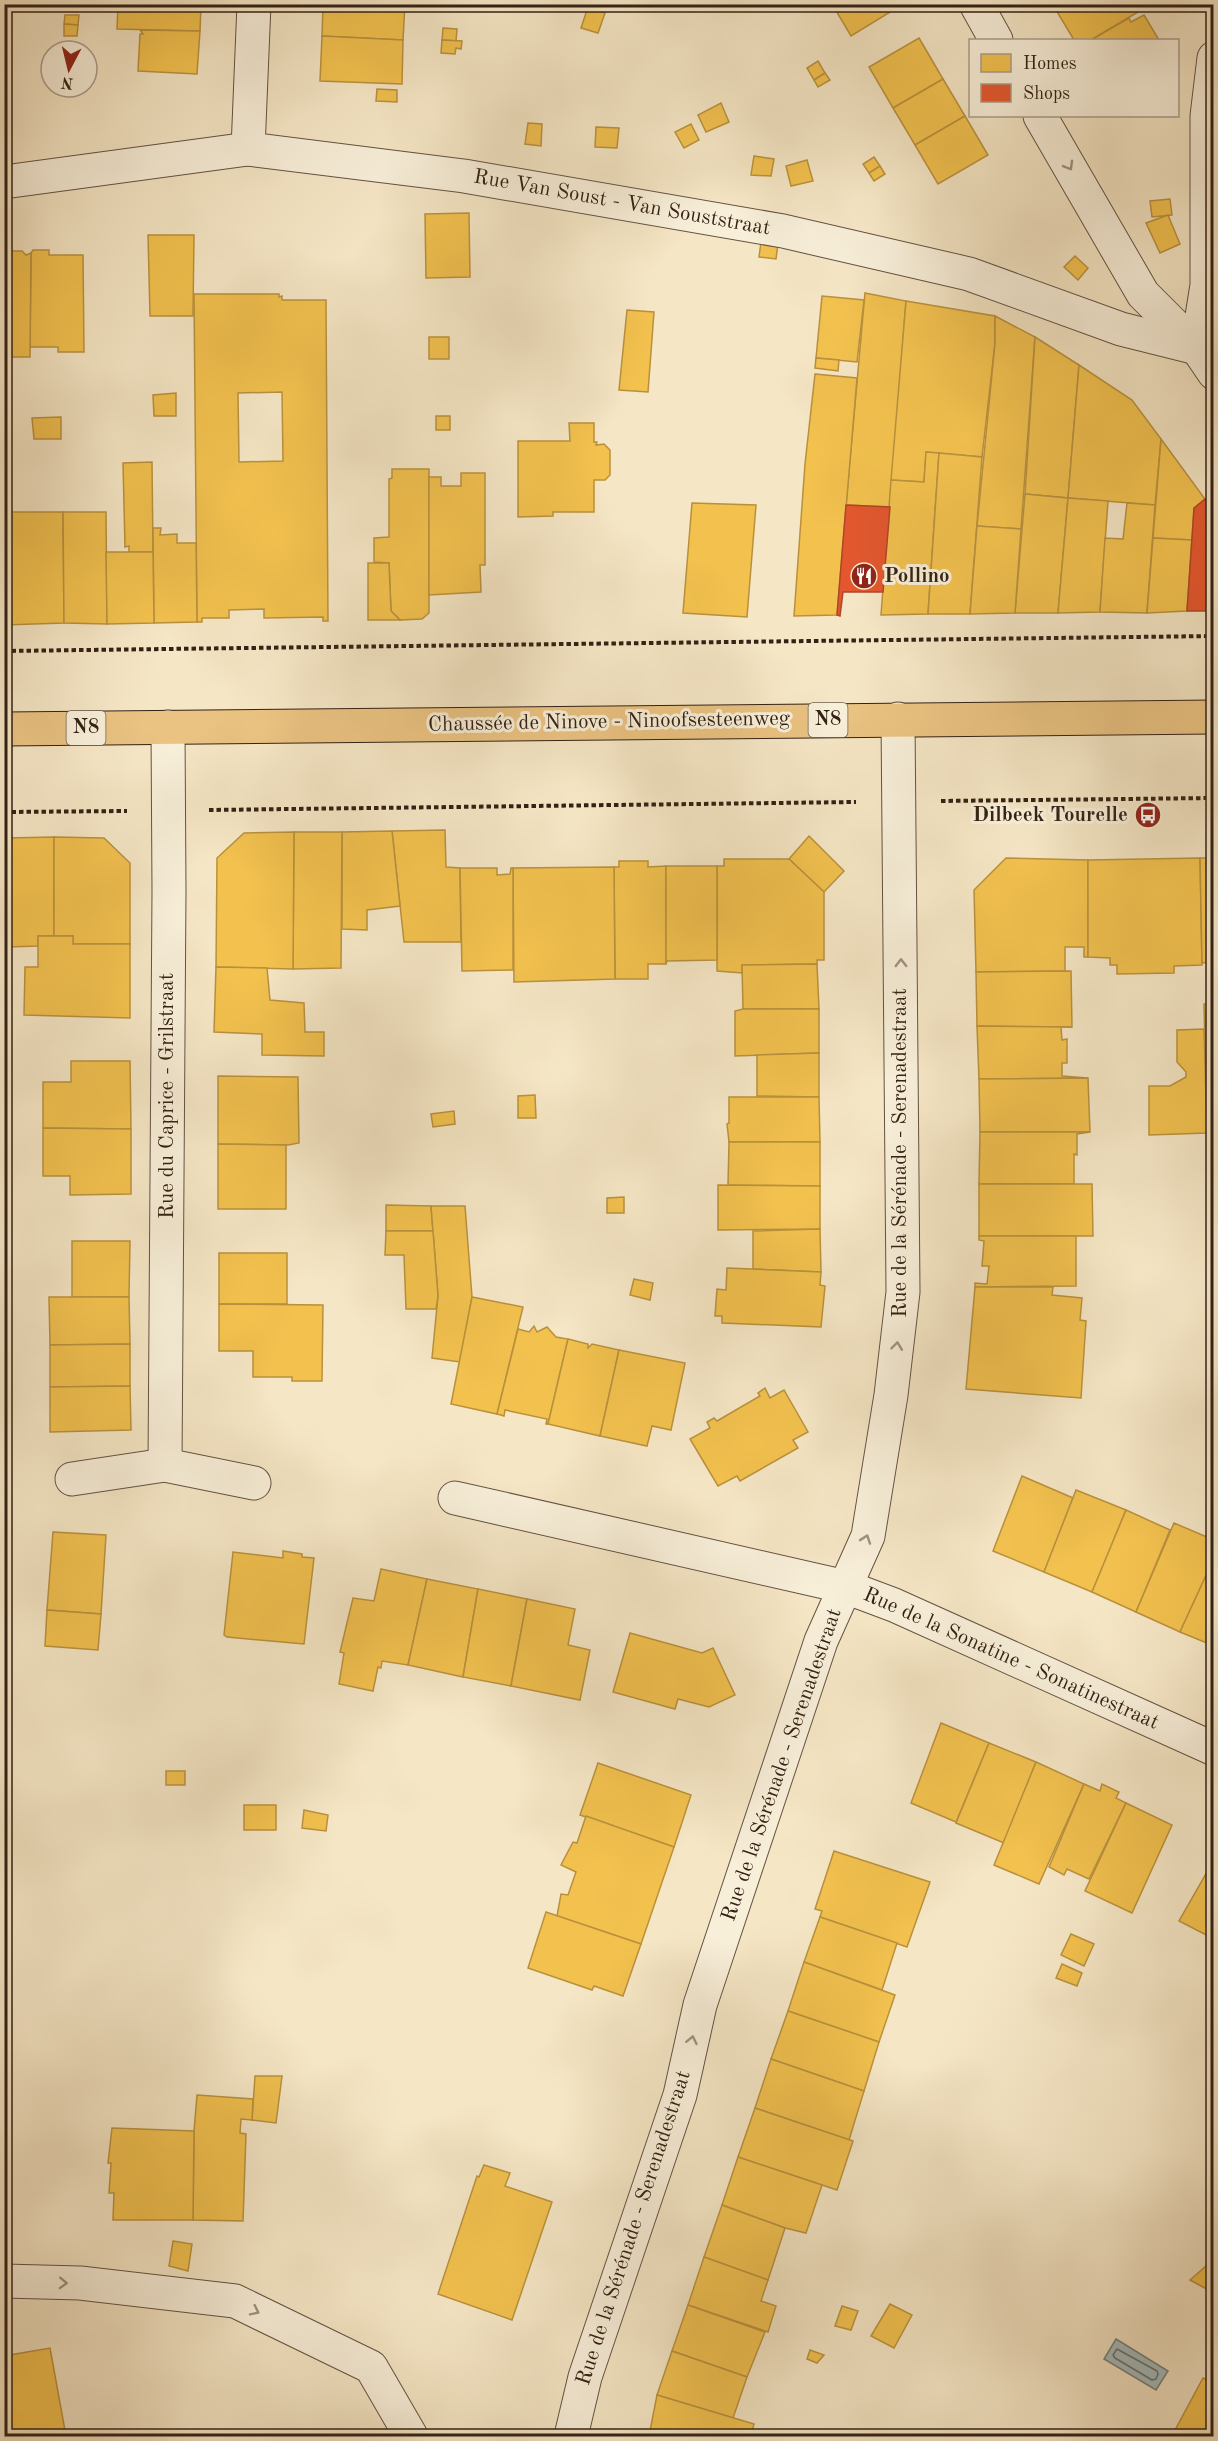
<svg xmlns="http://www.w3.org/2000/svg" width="1218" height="2441" viewBox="0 0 1218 2441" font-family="'Old Standard TT',serif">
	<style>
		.water { fill: #a2bdc0; stroke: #767f7c; stroke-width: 1.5 }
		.homes { fill: #f2c14e; stroke: #b9913d; stroke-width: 1.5; fill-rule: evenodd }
		.shops { fill: #e4572e; stroke: #af4726; stroke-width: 1.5 }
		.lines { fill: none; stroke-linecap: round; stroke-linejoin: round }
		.shore { stroke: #6a6f6a; stroke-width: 1.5 }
		.street-casing { stroke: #645241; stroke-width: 35 }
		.primary-casing { stroke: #332115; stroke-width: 35 }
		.path { stroke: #332115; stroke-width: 4; stroke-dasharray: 4.5 3; stroke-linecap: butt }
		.street { stroke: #f8efd9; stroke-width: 33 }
		.primary { stroke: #eac382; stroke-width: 33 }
		.oneway { stroke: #9f9281 }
		.labels { text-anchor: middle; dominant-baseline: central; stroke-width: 6; stroke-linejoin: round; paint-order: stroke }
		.shield { fill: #f8efd9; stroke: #6e5f50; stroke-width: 1.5 }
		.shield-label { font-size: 20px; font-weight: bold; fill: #332115 }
		.street-label { font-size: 21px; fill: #332115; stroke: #f8efd9 }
		.poi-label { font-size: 21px; font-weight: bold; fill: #332115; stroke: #f8efd9; text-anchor: start }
	</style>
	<rect width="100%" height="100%" fill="#f5e6c5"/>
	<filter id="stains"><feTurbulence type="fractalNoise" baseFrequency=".00333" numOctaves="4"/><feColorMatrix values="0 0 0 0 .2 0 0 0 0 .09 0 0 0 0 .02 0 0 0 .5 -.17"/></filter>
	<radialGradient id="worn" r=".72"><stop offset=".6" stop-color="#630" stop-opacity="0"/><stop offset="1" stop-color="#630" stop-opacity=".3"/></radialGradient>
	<polygon class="water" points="1116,2339 1168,2371 1156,2390 1104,2359"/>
	<g class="homes">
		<polygon points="118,4 201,4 200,31 117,29"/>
		<polygon points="323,4 405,4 403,40 322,36"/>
		<polygon points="832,4 899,4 900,6 851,36"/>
		<polygon points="1065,4 1140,4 1143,9 1091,40 1074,40 1056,10"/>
		<polygon points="588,7 605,13 598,33 581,28"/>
		<polygon points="65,15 79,15 78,25 64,24"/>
		<polygon points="1144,15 1159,40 1091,40 1129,18 1131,22"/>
		<polygon points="64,24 78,25 77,36 64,36"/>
		<polygon points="443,28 457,29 456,41 442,40"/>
		<polygon points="140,30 200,31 197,74 138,71 140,34 143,34"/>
		<polygon points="322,36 403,40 402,84 320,81"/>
		<polygon points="919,38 943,79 893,108 869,67"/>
		<polygon points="442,40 462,41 461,49 456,48 455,54 441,53"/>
		<polygon points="818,61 825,73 814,80 807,68"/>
		<polygon points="825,73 830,80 818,87 814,80"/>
		<polygon points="943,79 965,116 915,145 893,108"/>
		<polygon points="377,89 397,90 397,102 376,101"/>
		<polygon points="721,103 729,122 706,132 698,115"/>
		<polygon points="965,116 988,155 938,184 915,145"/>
		<polygon points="528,123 542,124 541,146 525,144"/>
		<polygon points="691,124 699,140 684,148 675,132"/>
		<polygon points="596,127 619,128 617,148 595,147"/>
		<polygon points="754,156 774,159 771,176 751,175"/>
		<polygon points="874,157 880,166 869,173 863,164"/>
		<polygon points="807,160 813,181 791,186 786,166"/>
		<polygon points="880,166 885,174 874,181 869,173"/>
		<polygon points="1170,199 1172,215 1152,217 1150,201"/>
		<polygon points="469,213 470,277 426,278 425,214"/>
		<polygon points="1168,215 1180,244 1160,253 1146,223"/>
		<polygon points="148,235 194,235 193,316 150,316"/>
		<polygon points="761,242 778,244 776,259 759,257"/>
		<polygon points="33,250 49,250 49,255 83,255 84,352 58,352 58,347 30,347 31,253"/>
		<polygon points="7,251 22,251 26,255 31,253 30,357 4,357 4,253"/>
		<polygon points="1075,256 1088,268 1078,280 1064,267"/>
		<polygon points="865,293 906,301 890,507 846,505"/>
		<path d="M194,294H279V297L282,296V300H326L328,621H323V617L264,618V609L229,610V618H202V622H197ZM282,392L283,461L239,462L238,393Z"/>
		<polygon points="822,296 864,300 857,362 816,358"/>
		<polygon points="906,301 995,316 995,343 982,457 926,452 924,482 891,480"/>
		<polygon points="627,310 654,312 648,392 619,390"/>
		<polygon points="995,316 1035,337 1021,529 977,526 995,343"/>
		<rect x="429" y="337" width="20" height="22"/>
		<polygon points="1035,337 1079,365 1068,498 1025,494"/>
		<polygon points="816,358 839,360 838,371 815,368"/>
		<polygon points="1079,365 1132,400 1161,439 1155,505 1068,498"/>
		<polygon points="815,374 857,378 837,615 794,616 805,464"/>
		<polygon points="176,393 176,416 154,416 153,395"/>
		<rect x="436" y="416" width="14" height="14"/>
		<polygon points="61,417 61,439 34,439 32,418"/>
		<polygon points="569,423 594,423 594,442 597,442 596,445 604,444 610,450 610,475 605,480 594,480 594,512 553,512 553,516 518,517 518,441 570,441"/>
		<polygon points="1161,439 1205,499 1194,508 1192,540 1153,538"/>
		<polygon points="926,452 939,453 928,614 881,615 891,480 924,482"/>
		<polygon points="939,453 982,457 970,614 928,614"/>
		<polygon points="152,462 153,552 129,552 129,546 125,547 123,463"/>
		<polygon points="392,469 429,469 429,613 422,619 400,620 391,611 389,563 374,562 374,538 389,537 389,479 392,478"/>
		<polygon points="461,473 485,473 485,565 480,565 481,592 429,595 429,477 441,477 441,486 461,486"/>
		<polygon points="1025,494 1068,498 1058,613 1015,613"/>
		<polygon points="1068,498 1108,501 1100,612 1058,613"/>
		<polygon points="692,503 756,505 747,617 683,613"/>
		<polygon points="1127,503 1155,505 1147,613 1100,612 1105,538 1123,539"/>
		<polygon points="4,512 63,512 64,623 4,625"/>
		<polygon points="63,512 106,512 107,624 64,623"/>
		<polygon points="977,526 1021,529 1015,613 970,614"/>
		<polygon points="153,528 161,528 160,535 177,534 177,543 196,543 197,622 154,623"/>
		<polygon points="1153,538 1192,540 1187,611 1147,613"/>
		<polygon points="106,552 153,552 154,623 107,624"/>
		<polygon points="368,563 389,563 391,611 400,620 368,620"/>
		<polygon points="445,830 446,867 460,868 461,942 404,942 392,831"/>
		<polygon points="392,831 400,906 367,910 367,930 342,929 342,832"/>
		<polygon points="294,832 342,832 341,968 293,969"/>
		<polygon points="294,832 293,969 216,967 217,858 244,833"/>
		<polygon points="809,836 844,871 824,892 789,859"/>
		<polygon points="54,837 54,936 38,936 38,946 7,947 7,838"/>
		<polygon points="54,837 104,838 130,863 130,944 73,944 73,936 54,936"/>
		<polygon points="4,838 7,838 7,966 4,967"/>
		<polygon points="1006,858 1088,860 1088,957 1084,957 1084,947 1065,947 1065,971 976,972 974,890"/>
		<polygon points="1200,858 1202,965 1174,966 1174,973 1117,974 1117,965 1110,965 1110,958 1088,957 1088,860"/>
		<polygon points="1200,858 1214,858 1214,962 1202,963"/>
		<polygon points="724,859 789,859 824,892 824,960 817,960 817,964 742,965 742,973 717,971 717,866 724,866"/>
		<polygon points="619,861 648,861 648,867 666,866 666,964 648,964 648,979 615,979 614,867 619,867"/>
		<polygon points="666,866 717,866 717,960 667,961 666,964"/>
		<polygon points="614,867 615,979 514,982 513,868"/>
		<polygon points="460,868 497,868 497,875 510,874 511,868 513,868 513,970 462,971"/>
		<polygon points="38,936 73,936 73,944 130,944 130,1018 24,1015 25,967 38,967"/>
		<polygon points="817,964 819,1009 743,1009 742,965"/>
		<polygon points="216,967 267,968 270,1000 304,1003 305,1032 324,1032 324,1056 262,1055 262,1034 214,1032"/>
		<polygon points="1071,971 1072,1027 977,1026 976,972"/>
		<polygon points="1204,1004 1214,1004 1214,1132 1207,1133"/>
		<polygon points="743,1009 819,1009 819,1053 735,1056 735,1011"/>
		<polygon points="977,1026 1072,1027 1061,1027 1062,1040 1067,1039 1067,1063 1062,1063 1062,1076 1088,1078 979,1079"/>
		<polygon points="1204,1029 1207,1133 1149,1135 1149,1086 1170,1086 1186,1077 1186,1072 1177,1062 1177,1030"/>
		<polygon points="4,1041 9,1041 8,1064 4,1064"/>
		<polygon points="819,1053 819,1097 757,1096 757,1055"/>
		<polygon points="71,1061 130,1061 131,1129 43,1128 43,1082 71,1082"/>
		<polygon points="218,1076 298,1077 299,1143 288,1145 218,1144"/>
		<polygon points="1088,1078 1090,1132 980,1132 979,1079"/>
		<polygon points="535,1095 536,1118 518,1118 518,1096"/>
		<polygon points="729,1097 819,1097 820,1142 729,1142 727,1124 729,1123"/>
		<polygon points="454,1111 455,1124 433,1127 431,1114"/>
		<polygon points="43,1128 131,1129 131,1194 70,1195 70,1176 43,1176"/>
		<polygon points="980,1132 1090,1132 1077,1134 1077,1155 1074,1154 1074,1184 979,1184"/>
		<polygon points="729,1142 820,1142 820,1186 728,1185"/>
		<polygon points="218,1144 286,1145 286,1209 218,1209"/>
		<polygon points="979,1184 1092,1184 1093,1236 979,1236"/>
		<polygon points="718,1185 820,1186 820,1229 718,1230"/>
		<rect x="4" y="1194" width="5" height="24"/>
		<polygon points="624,1197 624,1213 607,1213 607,1198"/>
		<polygon points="386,1205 431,1206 433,1231 386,1231"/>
		<polygon points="431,1206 465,1206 472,1297 460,1362 432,1358 438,1296"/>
		<polygon points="4,1218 9,1218 9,1241 4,1242"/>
		<polygon points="820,1229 821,1272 753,1269 753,1231"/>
		<polygon points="386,1231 433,1231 438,1296 436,1309 406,1309 404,1255 385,1255"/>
		<polygon points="979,1236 1076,1236 1076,1286 975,1287 975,1283 987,1284 989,1266 982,1266 984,1241 979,1240"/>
		<polygon points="72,1241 130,1241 129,1297 72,1297"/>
		<rect x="219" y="1253" width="68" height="51"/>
		<polygon points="727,1268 821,1272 820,1285 825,1286 821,1327 722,1323 722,1316 715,1316 717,1289 726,1290"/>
		<polygon points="634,1279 653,1283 650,1300 630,1295"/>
		<polygon points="975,1287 1053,1287 1052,1295 1082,1298 1080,1320 1086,1321 1081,1398 966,1389"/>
		<polygon points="49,1297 129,1297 130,1344 50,1345"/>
		<polygon points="472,1297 523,1307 497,1414 451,1404"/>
		<polygon points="219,1304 323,1305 322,1381 292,1381 292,1377 253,1377 253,1351 219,1351"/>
		<polygon points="534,1326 537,1332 547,1327 556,1337 568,1339 548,1424 546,1424 547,1419 505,1410 504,1416 497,1414 518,1329 529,1332"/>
		<polygon points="568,1339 588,1344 588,1348 592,1344 619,1350 600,1436 548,1424"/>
		<polygon points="130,1344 130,1386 50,1387 50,1345"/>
		<polygon points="619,1350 685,1363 671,1430 652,1426 647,1446 600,1436"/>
		<polygon points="130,1386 131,1430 50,1432 50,1387"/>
		<polygon points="765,1388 770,1398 784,1390 808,1432 793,1440 798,1448 740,1481 737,1476 718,1486 690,1439 710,1428 707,1422 714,1418 717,1421 760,1396 758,1393"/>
		<polygon points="1022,1476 1073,1498 1044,1572 993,1551"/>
		<polygon points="1076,1490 1126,1510 1092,1592 1044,1572"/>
		<polygon points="1126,1510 1170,1530 1136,1612 1092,1592"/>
		<polygon points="1174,1523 1214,1540 1214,1558 1180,1632 1136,1612"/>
		<polygon points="53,1532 106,1535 101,1614 47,1610"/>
		<polygon points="283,1551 302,1554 302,1557 314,1558 304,1644 227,1637 224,1635 233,1552 283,1558"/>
		<polygon points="1214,1558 1214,1646 1180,1632"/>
		<polygon points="381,1569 427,1579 408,1665 382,1661 381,1668 378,1667 373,1691 339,1684 344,1653 340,1652 353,1598 374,1601"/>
		<polygon points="427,1579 478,1589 463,1677 408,1665"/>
		<polygon points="478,1589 527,1599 511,1686 463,1677"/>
		<polygon points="527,1599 575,1609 568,1645 590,1650 580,1700 511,1686"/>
		<polygon points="47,1610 101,1614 98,1650 45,1646"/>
		<polygon points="630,1633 702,1653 713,1648 735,1695 709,1707 678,1699 675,1709 613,1692"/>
		<polygon points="941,1723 989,1743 956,1822 911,1803"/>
		<polygon points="989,1743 1036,1762 1004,1843 956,1823"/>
		<polygon points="1036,1762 1084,1784 1039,1884 994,1865"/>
		<polygon points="598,1763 691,1795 674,1847 580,1815"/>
		<rect x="166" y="1771" width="19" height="14"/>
		<polygon points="1084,1784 1100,1791 1102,1784 1119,1792 1116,1798 1126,1803 1089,1879 1067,1869 1064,1875 1049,1867"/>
		<polygon points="1126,1803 1172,1825 1132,1913 1085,1891"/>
		<rect x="244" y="1805" width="32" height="25"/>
		<polygon points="304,1810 328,1815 326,1831 302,1828"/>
		<polygon points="586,1816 674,1847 641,1944 557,1916 561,1894 568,1895 576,1872 561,1865 573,1842 577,1843"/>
		<polygon points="834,1851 930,1882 907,1947 820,1917 822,1911 815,1909"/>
		<polygon points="1211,1865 1214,1866 1214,1939 1179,1921"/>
		<polygon points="546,1912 641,1944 623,1996 594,1986 592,1990 528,1968"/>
		<polygon points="820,1917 897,1943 882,1990 804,1962"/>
		<polygon points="1071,1934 1094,1944 1084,1966 1061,1955"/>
		<polygon points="804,1962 895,1995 879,2042 788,2011"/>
		<polygon points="1062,1964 1082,1973 1077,1986 1056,1978"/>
		<polygon points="788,2011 879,2042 864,2091 771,2059"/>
		<polygon points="771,2059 864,2091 849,2140 755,2108"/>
		<polygon points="255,2076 282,2076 276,2123 252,2120"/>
		<polygon points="197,2095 253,2099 252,2120 241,2119 240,2133 246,2134 243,2221 193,2220 194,2131"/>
		<polygon points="755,2108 853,2141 837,2190 738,2157"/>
		<polygon points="112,2128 194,2131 193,2220 113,2220 114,2193 109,2193 111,2163 108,2163"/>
		<polygon points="738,2157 822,2185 806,2233 785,2228 722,2205"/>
		<polygon points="484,2165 510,2173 505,2186 552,2202 512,2320 438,2294 477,2176 479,2177"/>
		<polygon points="722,2205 785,2228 768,2280 704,2257"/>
		<polygon points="173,2241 192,2244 188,2271 169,2266"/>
		<polygon points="704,2257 768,2280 761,2301 776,2306 768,2332 688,2305"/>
		<polygon points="1214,2259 1214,2293 1190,2280"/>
		<polygon points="890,2304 912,2315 894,2348 871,2336"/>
		<polygon points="688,2305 765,2332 747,2377 672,2351"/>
		<polygon points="842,2306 858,2311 851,2330 835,2326"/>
		<polygon points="50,2348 66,2436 13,2436 4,2390 4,2356"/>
		<polygon points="810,2350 824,2355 817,2363 807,2359"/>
		<polygon points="672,2351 747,2377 733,2418 657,2395"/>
		<polygon points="1203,2378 1214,2383 1214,2436 1182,2436 1174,2432"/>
		<polygon points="4,2390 13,2436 4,2436"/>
		<polygon points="657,2395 754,2424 751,2436 649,2436"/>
	</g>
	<g class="shops">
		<polygon points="1205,499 1214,511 1214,611 1187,611 1194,508"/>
		<polygon points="846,505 890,507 883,592 843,592 840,616 837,615"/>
	</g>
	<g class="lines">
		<polygon class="shore" points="1117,2349 1157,2371 1158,2374 1156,2379 1152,2380 1115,2358 1113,2355"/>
		<defs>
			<g id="street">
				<polyline points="976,4 996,40"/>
				<polyline points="1040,116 1143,294 1197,348 1214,373"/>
				<polyline points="248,149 254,4"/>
				<polyline points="4,182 248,149 464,176 783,231 969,274 1121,329 1197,348"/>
				<polyline points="1197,348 1207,285 1207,116 1214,58"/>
				<polyline points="168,727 169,891 165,1465 254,1483"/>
				<polyline points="72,1479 165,1465"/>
				<polyline points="455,1498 846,1587 894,1605 1214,1749"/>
				<polyline points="4,2281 80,2283 235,2301 371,2367 411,2436"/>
				<polyline points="571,2436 585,2377 680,2095 700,2005 821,1641 868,1536 891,1395 903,1292 898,719"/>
			</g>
			<polyline id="primary" points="4,729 1214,717"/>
		</defs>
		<use href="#street" class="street-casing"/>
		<use href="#primary" class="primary-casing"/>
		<g class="path">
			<polyline points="4,651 1214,636"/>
			<polyline points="941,801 1214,798"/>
			<polyline points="209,810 856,802"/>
			<polyline points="4,812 127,811"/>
		</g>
		<use href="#street" class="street"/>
		<use href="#primary" class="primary"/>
	</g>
	<defs><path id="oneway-chevron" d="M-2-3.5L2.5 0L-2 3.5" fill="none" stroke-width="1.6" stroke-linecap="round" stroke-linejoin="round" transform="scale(1.5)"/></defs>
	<g class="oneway">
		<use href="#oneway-chevron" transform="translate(1069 166) rotate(60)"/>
		<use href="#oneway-chevron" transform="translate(901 963) rotate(-90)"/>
		<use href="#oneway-chevron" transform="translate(897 1346) rotate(-83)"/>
		<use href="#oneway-chevron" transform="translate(866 1539) rotate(-71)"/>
		<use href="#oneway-chevron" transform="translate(692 2040) rotate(-78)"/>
		<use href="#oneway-chevron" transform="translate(63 2283) rotate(2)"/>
		<use href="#oneway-chevron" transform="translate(255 2311) rotate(26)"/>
	</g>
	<defs>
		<symbol id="restaurant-disc" viewBox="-11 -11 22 22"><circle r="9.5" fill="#8f2418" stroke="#f8efd9"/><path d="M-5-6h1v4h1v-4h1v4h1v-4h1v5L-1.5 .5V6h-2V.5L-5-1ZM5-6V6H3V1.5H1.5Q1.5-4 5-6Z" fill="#fff"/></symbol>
		<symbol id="bus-disc" viewBox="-11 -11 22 22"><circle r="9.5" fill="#8f2418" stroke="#f8efd9"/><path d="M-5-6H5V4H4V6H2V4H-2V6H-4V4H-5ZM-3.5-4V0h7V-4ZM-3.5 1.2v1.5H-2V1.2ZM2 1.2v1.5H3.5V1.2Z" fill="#fff"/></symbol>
	</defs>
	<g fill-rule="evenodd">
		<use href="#restaurant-disc" x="849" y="561" width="30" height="30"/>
		<use href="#bus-disc" x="1133" y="800" width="30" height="30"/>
	</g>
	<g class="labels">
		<g class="shield">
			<rect x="808.5" y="703" width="39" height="34" rx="4.5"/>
			<rect x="66.5" y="711" width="39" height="34" rx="4.5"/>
		</g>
		<g class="shield-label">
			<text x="828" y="720">N8</text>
			<text x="86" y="728">N8</text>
		</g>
		<g class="street-label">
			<text transform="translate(622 203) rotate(10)">Rue Van Soust - Van Souststraat</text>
			<text transform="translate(609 722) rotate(-1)">Chaussée de Ninove - Ninoofsesteenweg</text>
			<text transform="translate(167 1096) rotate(-90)">Rue du Caprice - Grilstraat</text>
			<text transform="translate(900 1153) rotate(-90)">Rue de la Sérénade - Serenadestraat</text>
			<text transform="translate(1011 1659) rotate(24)">Rue de la Sonatine - Sonatinestraat</text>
			<text transform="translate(782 1765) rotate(-71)">Rue de la Sérénade - Serenadestraat</text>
			<text transform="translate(634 2228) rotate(-72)">Rue de la Sérénade - Serenadestraat</text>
		</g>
		<g class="poi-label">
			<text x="884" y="576">Pollino</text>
			<text x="1128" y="815" text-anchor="end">Dilbeek Tourelle</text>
		</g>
	</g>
	<rect width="1218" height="2441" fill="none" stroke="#f5e6c5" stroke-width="24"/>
	<rect x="6" y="6" width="1206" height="2429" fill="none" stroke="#332115" stroke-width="3"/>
	<rect x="12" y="12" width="1194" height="2417" fill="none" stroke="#332115" stroke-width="1.5"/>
	<rect x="969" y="39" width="210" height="78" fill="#f8efd9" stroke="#a99d8b" stroke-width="1.5"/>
	<rect x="981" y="54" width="30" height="18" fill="#f2c14e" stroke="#a99d8b" stroke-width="1.5"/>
	<text x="1023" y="69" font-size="18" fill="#332115">Homes</text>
	<rect x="981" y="84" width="30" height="18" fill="#e4572e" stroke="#a99d8b" stroke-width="1.5"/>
	<text x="1023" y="99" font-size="18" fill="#332115">Shops</text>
	<g transform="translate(69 69) rotate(187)"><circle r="28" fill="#f8efd9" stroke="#a99d8b" stroke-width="1.5"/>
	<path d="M0-4.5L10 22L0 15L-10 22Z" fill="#8f2418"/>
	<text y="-9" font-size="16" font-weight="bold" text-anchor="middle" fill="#332115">N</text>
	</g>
	<rect width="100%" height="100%" filter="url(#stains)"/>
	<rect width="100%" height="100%" fill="url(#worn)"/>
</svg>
